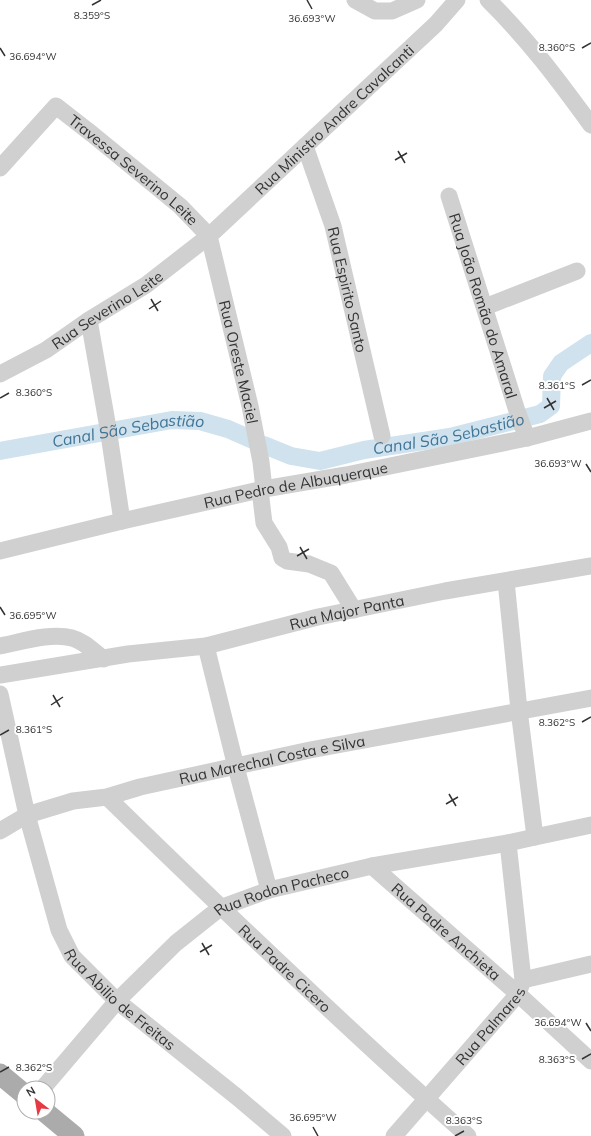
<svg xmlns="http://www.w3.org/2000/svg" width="591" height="1136" viewBox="0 0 591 1136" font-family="Mulish,sans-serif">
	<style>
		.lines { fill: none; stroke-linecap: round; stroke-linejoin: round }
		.canal { stroke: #cfe2ee; stroke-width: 18 }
		.minor { stroke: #d0d0d0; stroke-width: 17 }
		.major { stroke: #ababab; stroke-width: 21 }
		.ticks { fill: none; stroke: #333; stroke-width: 1.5 }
		.labels { text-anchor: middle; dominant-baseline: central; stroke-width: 4; stroke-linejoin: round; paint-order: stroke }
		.street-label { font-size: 15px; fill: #333; stroke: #fff }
		.water-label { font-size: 16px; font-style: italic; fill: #3f7597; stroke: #fff }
		.ticks-label { font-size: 10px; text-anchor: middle; fill: #333; stroke: #fff; stroke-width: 4; stroke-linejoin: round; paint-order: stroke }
	</style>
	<rect width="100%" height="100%" fill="#fff"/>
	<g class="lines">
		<g class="canal">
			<path id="s1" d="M264,445L291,456L320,461L364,450L450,437L540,414L551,406L552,376L561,363L591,343"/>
			<path id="s2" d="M0,451L172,420L200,421L228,429L253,440"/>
		</g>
		<g class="minor">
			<polyline points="355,0 375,11 392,11 417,0"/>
			<path d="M488,0C527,38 559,81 591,125"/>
			<path id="s3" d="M305,146L333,226L382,436"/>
			<path id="s4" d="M0,168L56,106L92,134L180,206L209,236L250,406L261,462L264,489"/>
			<path id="s5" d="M449,196L517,411L527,438"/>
			<polyline points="485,307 577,271"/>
			<polyline points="89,320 108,428 122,521"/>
			<path id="s6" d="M0,374L46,350L89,320L146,285L209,236L436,24L457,0"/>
			<polyline points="260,490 264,523 279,547 282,558 287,561 309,564 331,573 354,610"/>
			<path id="s7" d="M0,551L122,521L264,489L346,475L527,438L591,421"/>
			<polyline points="506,581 519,710 535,837"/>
			<path d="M0,646C21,642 51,632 72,638C84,641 94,652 104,659"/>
			<polyline points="206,646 236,767 269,890"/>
			<path id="s8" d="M0,675L128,654L206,646L318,617L445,591L591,566"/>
			<path id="s9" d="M0,694L27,815L59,930L72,956L117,1001L237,1097L283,1136"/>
			<path id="s10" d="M107,797C225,912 344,1026 468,1136"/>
			<path id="s11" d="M0,831L27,815L73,801L107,797L140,787L310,750L591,698"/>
			<path id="s12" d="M372,866L518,994L591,1061"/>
			<polyline points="523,980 591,964"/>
			<path id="s13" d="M43,1088L117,1001L176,943L220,908L269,890L372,866L508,843L535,837L591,825"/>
			<path id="s14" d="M394,1136L518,994L523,980L508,843"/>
		</g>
		<g class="major">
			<polyline points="0,1074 24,1094"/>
			<polyline points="45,1112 74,1136"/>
		</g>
	</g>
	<path class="ticks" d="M307,0L312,9M92,5L101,0M0,48L5,56M582,48L591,43M398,151L405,163M395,160L407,153M151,299L158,311M149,309L161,301M582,385L591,380M0,398L9,393M547,398L554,410M544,408L556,401M586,464L591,472M300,547L307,559M297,556L309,549M0,607L5,615M53,695L60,707M51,705L63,697M582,722L591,717M0,735L9,730M449,794L456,806M446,804L458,797M202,943L209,955M200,952L212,945M586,1023L591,1031M582,1059L591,1054M0,1072L9,1067M313,1127L318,1136M455,1136L464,1131"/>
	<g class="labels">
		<g class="street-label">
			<text stroke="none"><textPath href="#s6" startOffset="422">Rua Ministro Andre Cavalcanti</textPath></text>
			<text stroke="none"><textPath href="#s4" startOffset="184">Travessa Severino Leite</textPath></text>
			<text stroke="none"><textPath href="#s3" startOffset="150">Rua Espirito Santo</textPath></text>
			<text stroke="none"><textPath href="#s5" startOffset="115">Rua João Romão do Amaral</textPath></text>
			<text stroke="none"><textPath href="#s6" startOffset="125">Rua Severino Leite</textPath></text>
			<text stroke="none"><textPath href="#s4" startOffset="414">Rua Oreste Maciel</textPath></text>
			<text stroke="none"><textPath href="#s7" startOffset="303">Rua Pedro de Albuquerque</textPath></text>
			<text stroke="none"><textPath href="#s8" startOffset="353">Rua Major Panta</textPath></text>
			<text stroke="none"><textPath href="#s11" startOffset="283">Rua Marechal Costa e Silva</textPath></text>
			<text stroke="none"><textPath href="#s13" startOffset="317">Rua Rodon Pacheco</textPath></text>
			<text stroke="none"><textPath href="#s12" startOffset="99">Rua Padre Anchieta</textPath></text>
			<text stroke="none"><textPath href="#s10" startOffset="247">Rua Padre Cicero</textPath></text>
			<text stroke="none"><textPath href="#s9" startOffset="337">Rua Abilio de Freitas</textPath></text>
			<text stroke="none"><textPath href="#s14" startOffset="146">Rua Palmares</textPath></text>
		</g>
		<g class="water-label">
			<text stroke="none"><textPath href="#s1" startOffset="190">Canal São Sebastião</textPath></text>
			<text stroke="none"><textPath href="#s2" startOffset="130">Canal São Sebastião</textPath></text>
		</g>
	</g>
	<g class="ticks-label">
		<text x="92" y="19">8.359°S</text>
		<text x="312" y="22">36.693°W</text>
		<text x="557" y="51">8.360°S</text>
		<text x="33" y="60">36.694°W</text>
		<text x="557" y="389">8.361°S</text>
		<text x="34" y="396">8.360°S</text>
		<text x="558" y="467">36.693°W</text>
		<text x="33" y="619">36.695°W</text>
		<text x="557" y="726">8.362°S</text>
		<text x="34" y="733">8.361°S</text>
		<text x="558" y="1026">36.694°W</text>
		<text x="557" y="1063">8.363°S</text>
		<text x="34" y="1071">8.362°S</text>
		<text x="313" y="1121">36.695°W</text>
		<text x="464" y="1124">8.363°S</text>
	</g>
	<g transform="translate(36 1100) rotate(329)"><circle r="19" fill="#ffffff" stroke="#adadad"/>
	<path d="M0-3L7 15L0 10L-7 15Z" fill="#e63946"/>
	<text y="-6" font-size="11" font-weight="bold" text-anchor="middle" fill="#333333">N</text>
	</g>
</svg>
